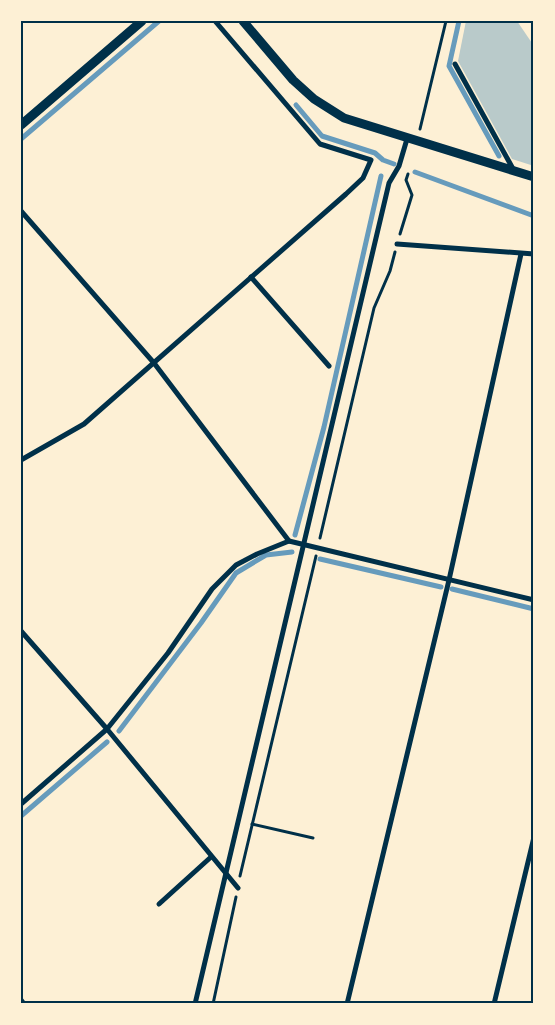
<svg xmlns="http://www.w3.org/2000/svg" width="555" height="1025" viewBox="0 0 555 1025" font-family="Signika,sans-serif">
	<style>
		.green { fill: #b9caca }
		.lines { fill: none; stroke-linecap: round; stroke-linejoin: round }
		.stream { stroke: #669bbc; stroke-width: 5 }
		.path { stroke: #003049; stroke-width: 3 }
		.minor { stroke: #003049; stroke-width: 5 }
		.tertiary { stroke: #003049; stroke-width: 9 }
		.neatline { fill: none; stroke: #003049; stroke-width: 2 }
	</style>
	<rect width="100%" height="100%" fill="#fdf0d5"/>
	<polygon class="green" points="466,21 517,21 534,46 534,166 512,159 458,61"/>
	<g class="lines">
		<g class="stream">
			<polyline points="459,21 449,66 499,156"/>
			<polyline points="296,105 322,136 375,153 383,160 394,164"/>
			<polyline points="21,139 159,21"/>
			<polyline points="415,172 534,216"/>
			<polyline points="295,535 324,427 381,176"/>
			<polyline points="320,559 441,587"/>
			<polyline points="452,589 534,609"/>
			<polyline points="119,731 201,623 236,573 266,555 292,552"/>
			<polyline points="21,816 107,742"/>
		</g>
		<g class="path">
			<polyline points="420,129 446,21"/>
			<polyline points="400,234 412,195 406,180 408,174"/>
			<polyline points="320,538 374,308 390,271 395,252"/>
			<polyline points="252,824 313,838"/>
			<polyline points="240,876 316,556"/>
			<polyline points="213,1004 236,897"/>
		</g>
		<g class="minor">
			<polyline points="455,64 512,167 512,171"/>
			<polyline points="21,211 154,363 289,541"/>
			<polyline points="397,244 534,254"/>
			<polyline points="251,277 329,366"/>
			<polyline points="21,460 84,424 346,194 363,178 371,160 320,144 215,21"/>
			<polyline points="21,631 107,729 238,888"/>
			<polyline points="21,804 107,729 168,653 212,589 236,565 257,554 289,541 534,600"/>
			<polyline points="159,904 211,857"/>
			<polyline points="21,1000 24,1004"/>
			<polyline points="195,1004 389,183 399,166 407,139"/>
			<polyline points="347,1004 449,580 521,254"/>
			<polyline points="494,1004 534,837"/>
		</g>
		<g class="tertiary">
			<polyline points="243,21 293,80 314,99 344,118 534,177"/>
			<polyline points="21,125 142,21"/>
		</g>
	</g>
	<rect width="555" height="1025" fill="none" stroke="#fdf0d5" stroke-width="45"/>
	<rect x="22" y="22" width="510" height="980" class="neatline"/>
</svg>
